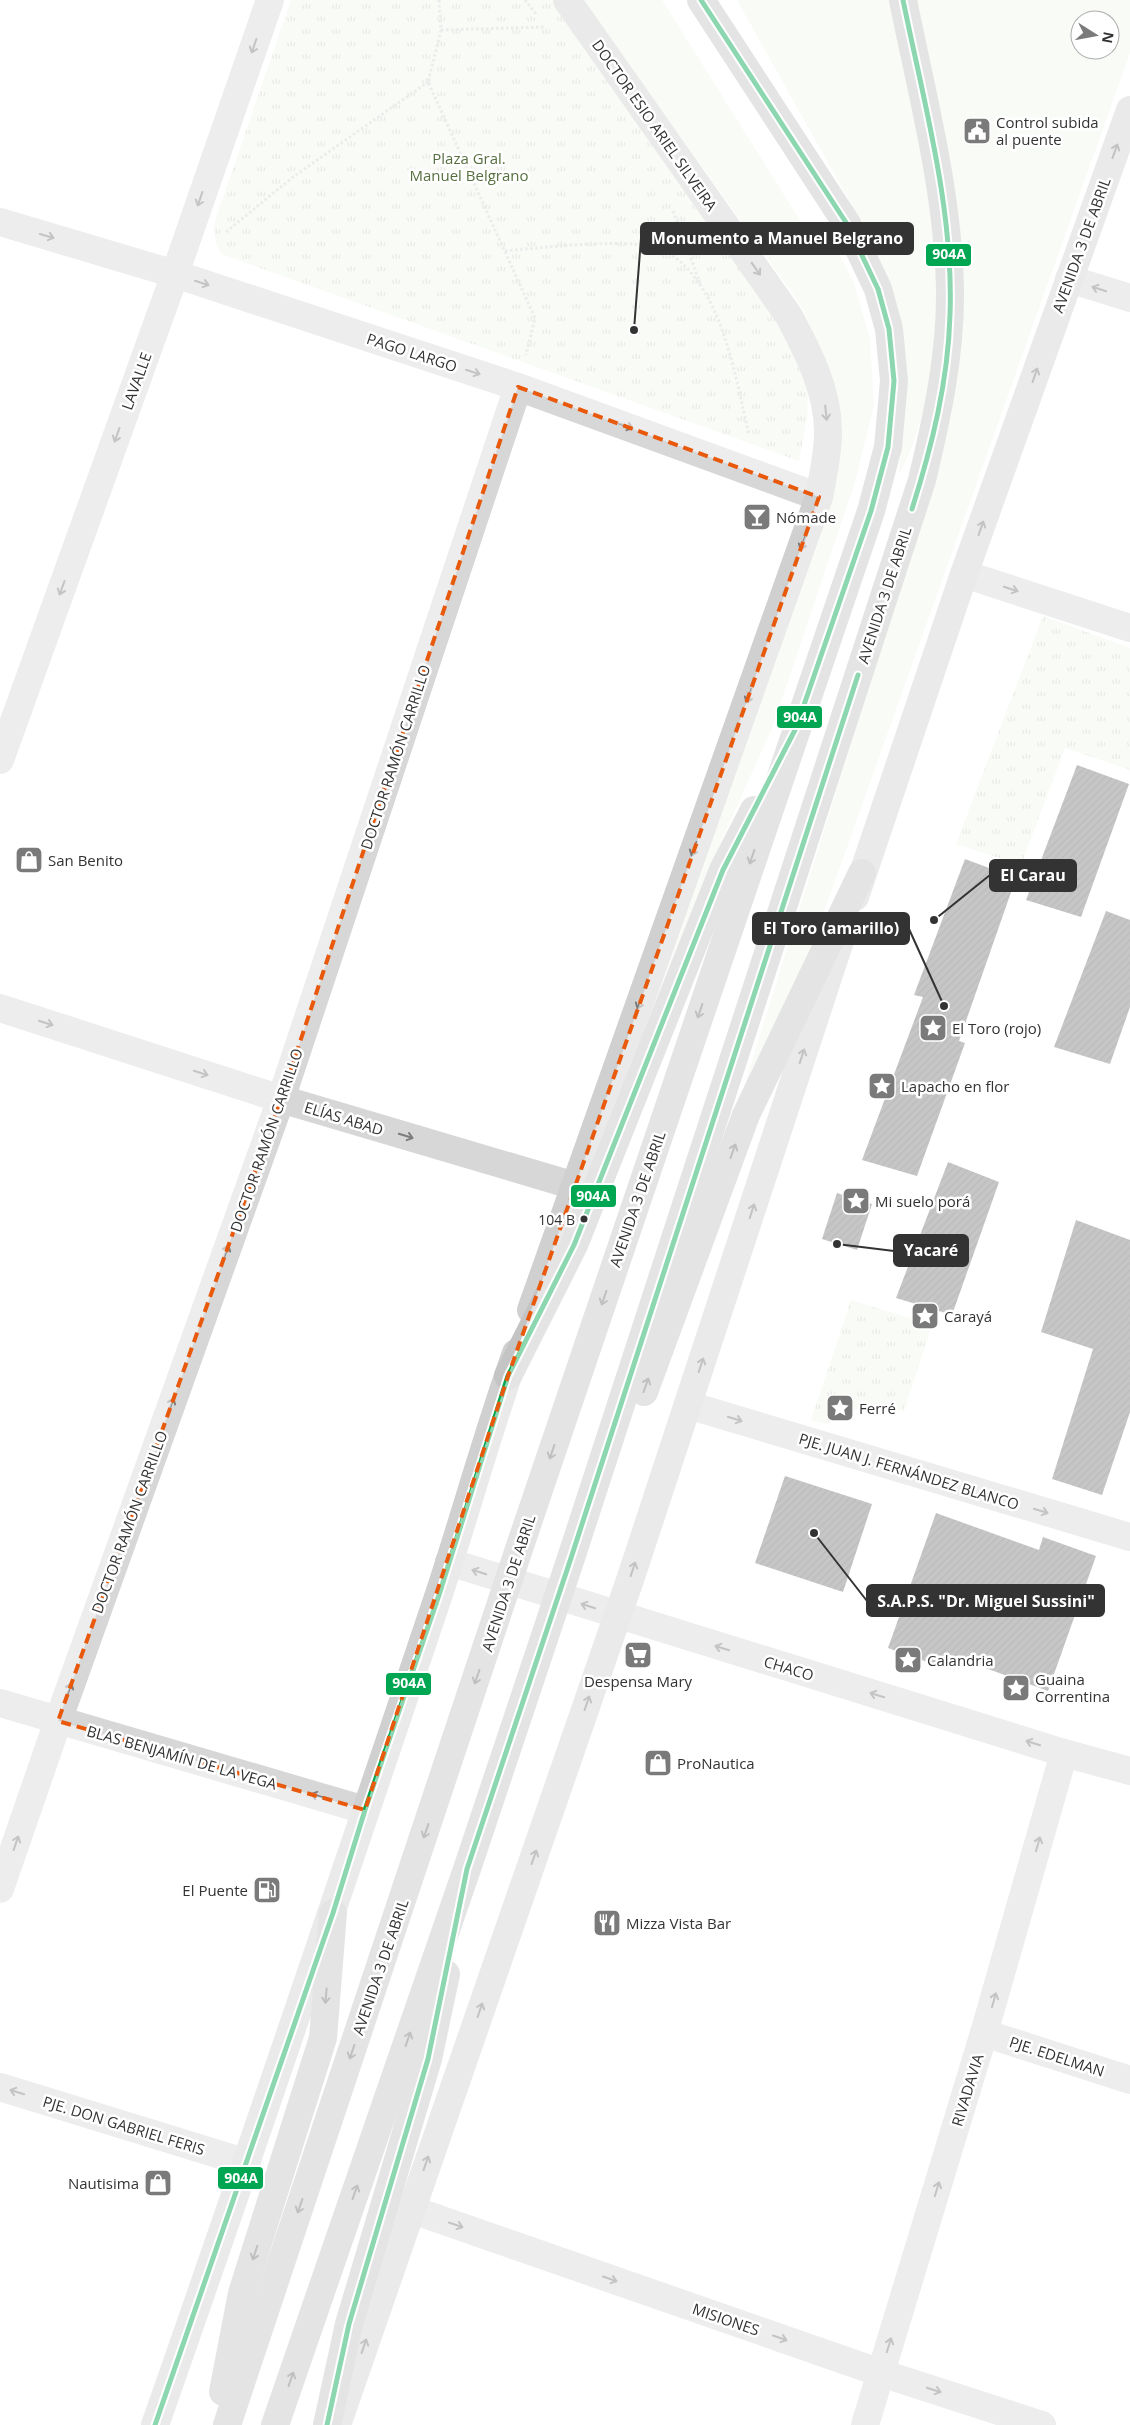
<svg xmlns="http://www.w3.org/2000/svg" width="1130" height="2425" viewBox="0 0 1130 2425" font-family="'Open Sans',sans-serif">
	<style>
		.grass { fill: #f1f5ed; fill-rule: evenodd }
		.park { fill: url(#park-tufts) }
		.building { fill: url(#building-hatch) }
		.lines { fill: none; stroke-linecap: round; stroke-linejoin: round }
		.path { stroke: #d6d6d6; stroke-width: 3; stroke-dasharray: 2.5 2.5; stroke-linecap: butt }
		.street { stroke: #d7d7d7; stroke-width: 28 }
		.secondary { stroke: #d0d0d0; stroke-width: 28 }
		.highway { stroke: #c4c4c4; stroke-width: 28 }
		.bus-1-casing { stroke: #fff; stroke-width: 9 }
		.bus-1 { stroke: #00a651; stroke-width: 5 }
		.oneway { stroke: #7d7d7d }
		.oneway2 { stroke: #7a7a7a }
		.oneway3 { stroke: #747474 }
		.marked { fill: none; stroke: #e8590c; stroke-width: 4; stroke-dasharray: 10 6; stroke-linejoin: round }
		.bus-dot { fill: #333; stroke: #fff; stroke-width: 2 }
		.labels { text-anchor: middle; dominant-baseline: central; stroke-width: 5; stroke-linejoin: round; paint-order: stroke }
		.bus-label { font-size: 14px; fill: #333; stroke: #fff; text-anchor: end }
		.poi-label { font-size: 15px; fill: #333; stroke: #fff; text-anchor: start }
		.street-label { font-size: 15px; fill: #333; stroke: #fff }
		.park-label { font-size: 15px; fill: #56703f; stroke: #fff }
		.leader { fill: none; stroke: #333; stroke-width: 2 }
		.callout-dot { fill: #333; stroke: #fff; stroke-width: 2 }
		.callout { fill: #333; stroke: #333; stroke-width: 2 }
		.callout-label { font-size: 16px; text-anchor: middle; font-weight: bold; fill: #fff }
		.line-badge { stroke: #fff; stroke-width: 2 }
		.badge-label { font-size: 14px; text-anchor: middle; font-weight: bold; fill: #fff }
	</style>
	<defs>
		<pattern id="park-tufts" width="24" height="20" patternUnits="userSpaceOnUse" patternTransform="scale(1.25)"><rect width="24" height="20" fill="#f1f5ed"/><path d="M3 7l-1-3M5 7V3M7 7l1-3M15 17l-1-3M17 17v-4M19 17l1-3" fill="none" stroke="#cfd2cc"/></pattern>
		<pattern id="building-hatch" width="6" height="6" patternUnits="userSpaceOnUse" patternTransform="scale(1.25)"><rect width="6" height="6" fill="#818181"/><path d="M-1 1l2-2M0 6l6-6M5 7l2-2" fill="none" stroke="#6a6a6a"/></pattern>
	</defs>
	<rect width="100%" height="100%" fill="#fff"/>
	<g class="grass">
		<polygon points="583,0 662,0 814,243 827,230 854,283 870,339 874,405 855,482 772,728 699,891 618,1116 614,1114 802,581 825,360 802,307"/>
		<polygon points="737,0 890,0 932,208 939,317 926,402 912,447 899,475 904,409 863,232 849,200"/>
		<path d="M913,0H1130V53L810,951L736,1112L887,629L954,365ZM1080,20H1110V50H1080Z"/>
	</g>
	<g class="park">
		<polygon points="291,0 554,0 765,296 806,369 808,394 807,417 799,461 221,254 215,240 214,224"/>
		<polygon points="1043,616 1130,648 1130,770 1065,748 1021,865 956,844"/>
		<polygon points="851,1300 932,1325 904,1411 866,1404 827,1424 811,1420"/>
	</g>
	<g class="building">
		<polygon points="1077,765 1129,784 1081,917 1026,900"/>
		<polygon points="965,859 1016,878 959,1041 965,1043 917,1176 862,1160 923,997 914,995"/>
		<polygon points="1106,911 1130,920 1130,1007 1110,1064 1054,1047"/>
		<polygon points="948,1162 999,1182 952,1315 896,1298"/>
		<polygon points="837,1193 872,1204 857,1250 822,1239"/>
		<polygon points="1076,1220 1130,1240 1130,1412 1102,1495 1052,1479 1093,1349 1041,1332"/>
		<polygon points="785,1476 872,1504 843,1592 755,1563"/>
		<polygon points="936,1513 1039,1550 1043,1537 1096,1556 1048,1691 945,1653 941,1667 888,1648"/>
	</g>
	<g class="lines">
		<g class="path">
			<polyline points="439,0 441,30 428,82 535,318 526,355"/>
			<polyline points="525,0 537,15"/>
			<polyline points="441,30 545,27"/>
			<polyline points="673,211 700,283"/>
			<polyline points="226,232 293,177 428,82"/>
			<path d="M505,251C549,247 591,242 634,244C641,245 651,244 657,247C721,274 735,376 749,435"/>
		</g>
		<g class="street">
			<polyline points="0,222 175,274 518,387 819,497"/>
			<polyline points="1069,279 1130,298"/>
			<polyline points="964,574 1130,628"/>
			<polyline points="0,760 175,274 270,0"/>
			<polyline points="0,1008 281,1099 575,1186"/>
			<polyline points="688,1405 1130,1537"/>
			<polyline points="449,1562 1064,1753 1130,1771"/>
			<polyline points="0,1703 365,1810"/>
			<polyline points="0,1889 58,1721 281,1099 518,387"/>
			<polyline points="984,2033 1130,2080"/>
			<polyline points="0,2087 247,2163"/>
			<polyline points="410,2209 881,2373 1042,2425"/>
			<polyline points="865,2425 984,2033 1064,1753"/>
		</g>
		<g class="secondary">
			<polyline points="855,897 964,574 1130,110"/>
			<path d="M531,1310L819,497C823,476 828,453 828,432C828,390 808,352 789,316L567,0"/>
			<path d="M155,2425C252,2150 345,1873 438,1597C465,1516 487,1434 516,1353"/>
			<polyline points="337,2425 631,1577 842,935"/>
		</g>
		<g class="highway">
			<polyline points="508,1376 574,1245 723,870 754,810"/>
			<polyline points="644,1392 746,1115 862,873"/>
			<polyline points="223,2392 242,2293 323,2038 333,1913"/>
			<polyline points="227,2425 521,1543 871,511 888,447 894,381 889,329 878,289 847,224 701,0"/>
			<path d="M275,2425L467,1869L571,1558L922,480C937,417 951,354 950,289C948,191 922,95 903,0"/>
			<polyline points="327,2425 349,2324 428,2059 446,1974"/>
		</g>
		<defs>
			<g id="bus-1">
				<path d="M903,0C924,103 954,210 950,315C948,382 932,446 912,509"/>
				<polyline points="155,2425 333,1913 365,1810 439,1595 508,1376 574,1245 723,870 796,728 871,511 888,447 894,381 889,329 878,289 847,224 701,0"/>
				<polyline points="327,2425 349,2324 428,2059 467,1869 571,1558 858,675"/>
			</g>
		</defs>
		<use href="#bus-1" class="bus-1-casing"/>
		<use href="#bus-1" class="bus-1"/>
	</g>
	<defs><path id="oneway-shaft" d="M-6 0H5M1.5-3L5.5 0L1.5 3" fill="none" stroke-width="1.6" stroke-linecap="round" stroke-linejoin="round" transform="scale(1.25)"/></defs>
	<g class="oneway">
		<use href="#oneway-shaft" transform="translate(254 46) rotate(109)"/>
		<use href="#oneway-shaft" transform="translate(200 199) rotate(109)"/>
		<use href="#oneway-shaft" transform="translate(47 236) rotate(16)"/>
		<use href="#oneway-shaft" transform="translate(202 283) rotate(18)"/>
		<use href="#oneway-shaft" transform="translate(1099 289) rotate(-162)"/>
		<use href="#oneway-shaft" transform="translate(473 372) rotate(18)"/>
		<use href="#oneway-shaft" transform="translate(626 426) rotate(20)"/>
		<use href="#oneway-shaft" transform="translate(117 435) rotate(110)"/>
		<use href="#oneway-shaft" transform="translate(62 588) rotate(110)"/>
		<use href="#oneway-shaft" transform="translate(1011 589) rotate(18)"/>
		<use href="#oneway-shaft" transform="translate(46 1023) rotate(18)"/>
		<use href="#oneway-shaft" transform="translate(201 1073) rotate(18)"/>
		<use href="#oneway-shaft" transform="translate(406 1136) rotate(17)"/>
		<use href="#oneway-shaft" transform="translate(226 1252) rotate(-70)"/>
		<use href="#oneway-shaft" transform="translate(171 1405) rotate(-70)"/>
		<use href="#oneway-shaft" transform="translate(735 1419) rotate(17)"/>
		<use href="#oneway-shaft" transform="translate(1041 1511) rotate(17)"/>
		<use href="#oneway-shaft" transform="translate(479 1572) rotate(-162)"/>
		<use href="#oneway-shaft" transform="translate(588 1606) rotate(-162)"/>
		<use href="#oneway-shaft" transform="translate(722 1648) rotate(-163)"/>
		<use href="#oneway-shaft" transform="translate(69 1690) rotate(-70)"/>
		<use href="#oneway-shaft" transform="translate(877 1695) rotate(-163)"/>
		<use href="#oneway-shaft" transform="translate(1033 1743) rotate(-163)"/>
		<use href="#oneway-shaft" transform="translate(318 1796) rotate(-164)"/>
		<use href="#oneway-shaft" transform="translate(16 1843) rotate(-71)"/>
		<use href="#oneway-shaft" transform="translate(1038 1844) rotate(-74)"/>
		<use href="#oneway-shaft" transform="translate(994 2000) rotate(-74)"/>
		<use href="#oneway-shaft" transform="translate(17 2092) rotate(-163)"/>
		<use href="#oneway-shaft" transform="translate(937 2189) rotate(-73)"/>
		<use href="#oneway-shaft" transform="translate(456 2225) rotate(19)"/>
		<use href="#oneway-shaft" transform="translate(610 2279) rotate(19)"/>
		<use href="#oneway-shaft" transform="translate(780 2338) rotate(19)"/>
		<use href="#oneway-shaft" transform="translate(889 2345) rotate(-73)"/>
		<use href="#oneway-shaft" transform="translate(934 2390) rotate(18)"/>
	</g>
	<g class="oneway2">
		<use href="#oneway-shaft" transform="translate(1115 151) rotate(-70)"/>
		<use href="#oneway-shaft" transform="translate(756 269) rotate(55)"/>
		<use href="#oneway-shaft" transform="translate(1035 375) rotate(-71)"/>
		<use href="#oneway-shaft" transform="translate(826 413) rotate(84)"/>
		<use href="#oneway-shaft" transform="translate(981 528) rotate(-71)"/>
		<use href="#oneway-shaft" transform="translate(803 543) rotate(110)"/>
		<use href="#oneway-shaft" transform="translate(749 696) rotate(110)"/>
		<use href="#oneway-shaft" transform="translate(694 849) rotate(110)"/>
		<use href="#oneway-shaft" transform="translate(640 1002) rotate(110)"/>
		<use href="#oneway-shaft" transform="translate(802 1056) rotate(-72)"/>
		<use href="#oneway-shaft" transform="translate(752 1211) rotate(-72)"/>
		<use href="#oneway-shaft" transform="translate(701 1365) rotate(-72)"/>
		<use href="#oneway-shaft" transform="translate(633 1569) rotate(-72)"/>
		<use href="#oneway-shaft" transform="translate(587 1703) rotate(-71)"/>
		<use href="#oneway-shaft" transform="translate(534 1857) rotate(-71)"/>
		<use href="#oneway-shaft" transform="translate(480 2010) rotate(-71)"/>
		<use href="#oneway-shaft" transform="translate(426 2163) rotate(-71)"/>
		<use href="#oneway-shaft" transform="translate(364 2346) rotate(-71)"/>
	</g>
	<g class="oneway3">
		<use href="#oneway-shaft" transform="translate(752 857) rotate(109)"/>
		<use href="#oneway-shaft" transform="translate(700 1011) rotate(109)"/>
		<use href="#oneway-shaft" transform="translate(733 1151) rotate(-70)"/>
		<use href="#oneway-shaft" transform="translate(604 1298) rotate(109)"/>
		<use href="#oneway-shaft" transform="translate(646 1385) rotate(-70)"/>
		<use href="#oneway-shaft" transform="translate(552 1452) rotate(109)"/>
		<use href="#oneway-shaft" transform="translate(477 1677) rotate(109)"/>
		<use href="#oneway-shaft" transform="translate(426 1831) rotate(109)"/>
		<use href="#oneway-shaft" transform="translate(326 1996) rotate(95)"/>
		<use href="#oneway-shaft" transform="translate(408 2039) rotate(-71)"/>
		<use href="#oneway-shaft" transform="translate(352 2052) rotate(109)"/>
		<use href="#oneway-shaft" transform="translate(355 2192) rotate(-71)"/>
		<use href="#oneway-shaft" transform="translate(300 2206) rotate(109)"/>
		<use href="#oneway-shaft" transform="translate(255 2253) rotate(108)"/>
		<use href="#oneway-shaft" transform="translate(291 2379) rotate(-71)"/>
	</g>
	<path d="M0 0H1130V2425H0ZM518,387L819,497L508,1376L365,1810L58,1721L281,1099Z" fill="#fff" fill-opacity=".55" fill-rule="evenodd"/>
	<path class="marked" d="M518,387L819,497L508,1376L365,1810L58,1721L281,1099Z"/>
	<defs>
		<symbol id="civic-square" viewBox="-11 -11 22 22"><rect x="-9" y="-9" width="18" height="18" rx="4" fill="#7a7a7a" stroke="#fff"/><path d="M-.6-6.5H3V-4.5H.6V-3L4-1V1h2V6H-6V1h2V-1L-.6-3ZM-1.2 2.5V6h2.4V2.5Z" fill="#fff"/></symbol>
		<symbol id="bar-square" viewBox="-11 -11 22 22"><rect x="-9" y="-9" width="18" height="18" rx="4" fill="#7a7a7a" stroke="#fff"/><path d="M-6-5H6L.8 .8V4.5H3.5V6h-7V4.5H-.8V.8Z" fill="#fff"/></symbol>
		<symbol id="shop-square" viewBox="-11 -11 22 22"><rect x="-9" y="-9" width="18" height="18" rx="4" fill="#7a7a7a" stroke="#fff"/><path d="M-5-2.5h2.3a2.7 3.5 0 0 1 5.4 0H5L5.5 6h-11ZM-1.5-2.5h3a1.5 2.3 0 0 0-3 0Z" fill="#fff"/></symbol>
		<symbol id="sight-square" viewBox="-11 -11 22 22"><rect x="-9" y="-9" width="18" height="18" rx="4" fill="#7a7a7a" stroke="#fff"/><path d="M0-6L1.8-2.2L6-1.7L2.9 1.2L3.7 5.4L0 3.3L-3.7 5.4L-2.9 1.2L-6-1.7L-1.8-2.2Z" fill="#fff"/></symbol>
		<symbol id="supermarket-square" viewBox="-11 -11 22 22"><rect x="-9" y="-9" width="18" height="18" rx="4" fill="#7a7a7a" stroke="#fff"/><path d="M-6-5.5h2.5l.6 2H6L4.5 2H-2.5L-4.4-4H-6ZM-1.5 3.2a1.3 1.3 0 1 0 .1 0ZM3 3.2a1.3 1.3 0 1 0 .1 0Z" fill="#fff"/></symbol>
		<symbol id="fuel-square" viewBox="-11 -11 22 22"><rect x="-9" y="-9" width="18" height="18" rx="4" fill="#7a7a7a" stroke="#fff"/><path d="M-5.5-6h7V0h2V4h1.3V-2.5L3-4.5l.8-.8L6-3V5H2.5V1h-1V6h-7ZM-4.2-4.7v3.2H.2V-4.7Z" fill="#fff"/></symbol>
		<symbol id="restaurant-square" viewBox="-11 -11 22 22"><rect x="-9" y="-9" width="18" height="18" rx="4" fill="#7a7a7a" stroke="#fff"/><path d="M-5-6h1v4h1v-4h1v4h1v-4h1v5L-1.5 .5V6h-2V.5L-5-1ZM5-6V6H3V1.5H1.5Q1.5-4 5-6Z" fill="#fff"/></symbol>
	</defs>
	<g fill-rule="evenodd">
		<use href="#civic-square" x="961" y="115" width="32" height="32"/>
		<use href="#bar-square" x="741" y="501" width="32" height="32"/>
		<use href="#shop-square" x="13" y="844" width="32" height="32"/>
		<use href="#sight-square" x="917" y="1012" width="32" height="32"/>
		<use href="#sight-square" x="866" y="1070" width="32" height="32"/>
		<use href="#sight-square" x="840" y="1185" width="32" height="32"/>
		<use href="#sight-square" x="909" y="1300" width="32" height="32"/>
		<use href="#sight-square" x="824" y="1392" width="32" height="32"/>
		<use href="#supermarket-square" x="622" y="1639" width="32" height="32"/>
		<use href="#sight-square" x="892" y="1644" width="32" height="32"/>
		<use href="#sight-square" x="1000" y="1672" width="32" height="32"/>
		<use href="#shop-square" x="642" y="1747" width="32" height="32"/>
		<use href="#fuel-square" x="251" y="1874" width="32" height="32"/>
		<use href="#restaurant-square" x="591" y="1907" width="32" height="32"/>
		<use href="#shop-square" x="142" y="2167" width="32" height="32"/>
	</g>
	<circle class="bus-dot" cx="584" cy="1219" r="4.5"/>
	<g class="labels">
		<g class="bus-label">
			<text x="575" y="1219">104 B</text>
		</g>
		<g class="poi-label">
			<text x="996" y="122">Control subida<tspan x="996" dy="17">al puente</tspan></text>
			<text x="776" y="517">Nómade</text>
			<text x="48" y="860">San Benito</text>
			<text x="952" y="1028">El Toro (rojo)</text>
			<text x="901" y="1086">Lapacho en flor</text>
			<text x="875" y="1201">Mi suelo porá</text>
			<text x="944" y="1316">Carayá</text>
			<text x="859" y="1408">Ferré</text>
			<text x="927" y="1660">Calandria</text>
			<text x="1035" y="1679">Guaina<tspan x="1035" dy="17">Correntina</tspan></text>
			<text x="638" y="1681" text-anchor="middle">Despensa Mary</text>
			<text x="677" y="1763">ProNautica</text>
			<text x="248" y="1890" text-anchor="end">El Puente</text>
			<text x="626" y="1923">Mizza Vista Bar</text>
			<text x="139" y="2183" text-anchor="end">Nautisima</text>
		</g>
		<g class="street-label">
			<text transform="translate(655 125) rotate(55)">DOCTOR ESIO ARIEL SILVEIRA</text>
			<text transform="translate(1081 245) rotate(-70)">AVENIDA 3 DE ABRIL</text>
			<text transform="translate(412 352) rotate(18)">PAGO LARGO</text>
			<text transform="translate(136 381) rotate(-70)">LAVALLE</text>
			<text transform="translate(884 595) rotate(-72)">AVENIDA 3 DE ABRIL</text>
			<text transform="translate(395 757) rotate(-72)">DOCTOR RAMÓN CARRILLO</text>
			<text transform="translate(344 1118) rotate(17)">ELÍAS ABAD</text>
			<text transform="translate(266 1140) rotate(-71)">DOCTOR RAMÓN CARRILLO</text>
			<text transform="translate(637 1199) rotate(-71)">AVENIDA 3 DE ABRIL</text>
			<text transform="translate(909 1471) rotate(17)">PJE. JUAN J. FERNÁNDEZ BLANCO</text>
			<text transform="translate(129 1522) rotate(-70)">DOCTOR RAMÓN CARRILLO</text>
			<text transform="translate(508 1583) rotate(-72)">AVENIDA 3 DE ABRIL</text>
			<text transform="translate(789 1668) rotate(17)">CHACO</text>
			<text transform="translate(182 1757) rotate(16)">BLAS BENJAMÍN DE LA VEGA</text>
			<text transform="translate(380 1967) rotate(-71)">AVENIDA 3 DE ABRIL</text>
			<text transform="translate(1057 2056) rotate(18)">PJE. EDELMAN</text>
			<text transform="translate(967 2090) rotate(-73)">RIVADAVIA</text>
			<text transform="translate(124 2125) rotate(17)">PJE. DON GABRIEL FERIS</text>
			<text transform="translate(726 2319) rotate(19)">MISIONES</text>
		</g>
		<g class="park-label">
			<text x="469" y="158">Plaza Gral.<tspan x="469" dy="17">Manuel Belgrano</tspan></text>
		</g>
	</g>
	<path class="leader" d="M634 330L641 238M934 920L990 875M944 1006L909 929M837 1244L894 1251M814 1533L867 1601"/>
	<g class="callout-dot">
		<circle cx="634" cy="330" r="5"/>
		<circle cx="934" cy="920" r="5"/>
		<circle cx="944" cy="1006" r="5"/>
		<circle cx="837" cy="1244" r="5"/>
		<circle cx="814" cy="1533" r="5"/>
	</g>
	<g class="callout">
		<rect x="641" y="223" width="272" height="31" rx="5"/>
		<rect x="990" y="860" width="86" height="31" rx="5"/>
		<rect x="753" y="913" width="156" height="31" rx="5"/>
		<rect x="894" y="1235" width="74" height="31" rx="5"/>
		<rect x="867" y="1585" width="237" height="31" rx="5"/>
	</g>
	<g class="callout-label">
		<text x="777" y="244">Monumento a Manuel Belgrano</text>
		<text x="1033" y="881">El Carau</text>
		<text x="831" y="934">El Toro (amarillo)</text>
		<text x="931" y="1256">Yacaré</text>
		<text x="986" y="1607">S.A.P.S. "Dr. Miguel Sussini"</text>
	</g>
	<g class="line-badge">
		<rect x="925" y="243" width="47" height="24" rx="5" fill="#00a651"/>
		<rect x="776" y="705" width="47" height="24" rx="5" fill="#00a651"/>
		<rect x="570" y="1184" width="47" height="24" rx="5" fill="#00a651"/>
		<rect x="385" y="1672" width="47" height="24" rx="5" fill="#00a651"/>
		<rect x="217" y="2166" width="47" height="24" rx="5" fill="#00a651"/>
	</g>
	<g class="badge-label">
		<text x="949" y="259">904A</text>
		<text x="800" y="722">904A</text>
		<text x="593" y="1201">904A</text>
		<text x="409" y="1688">904A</text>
		<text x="241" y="2183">904A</text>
	</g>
	<g transform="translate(1095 35) rotate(101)"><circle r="24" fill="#ffffff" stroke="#adadad"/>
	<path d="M0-4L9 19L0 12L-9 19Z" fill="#7a7a7a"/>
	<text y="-8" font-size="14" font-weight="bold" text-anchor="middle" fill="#333333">N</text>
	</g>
</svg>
